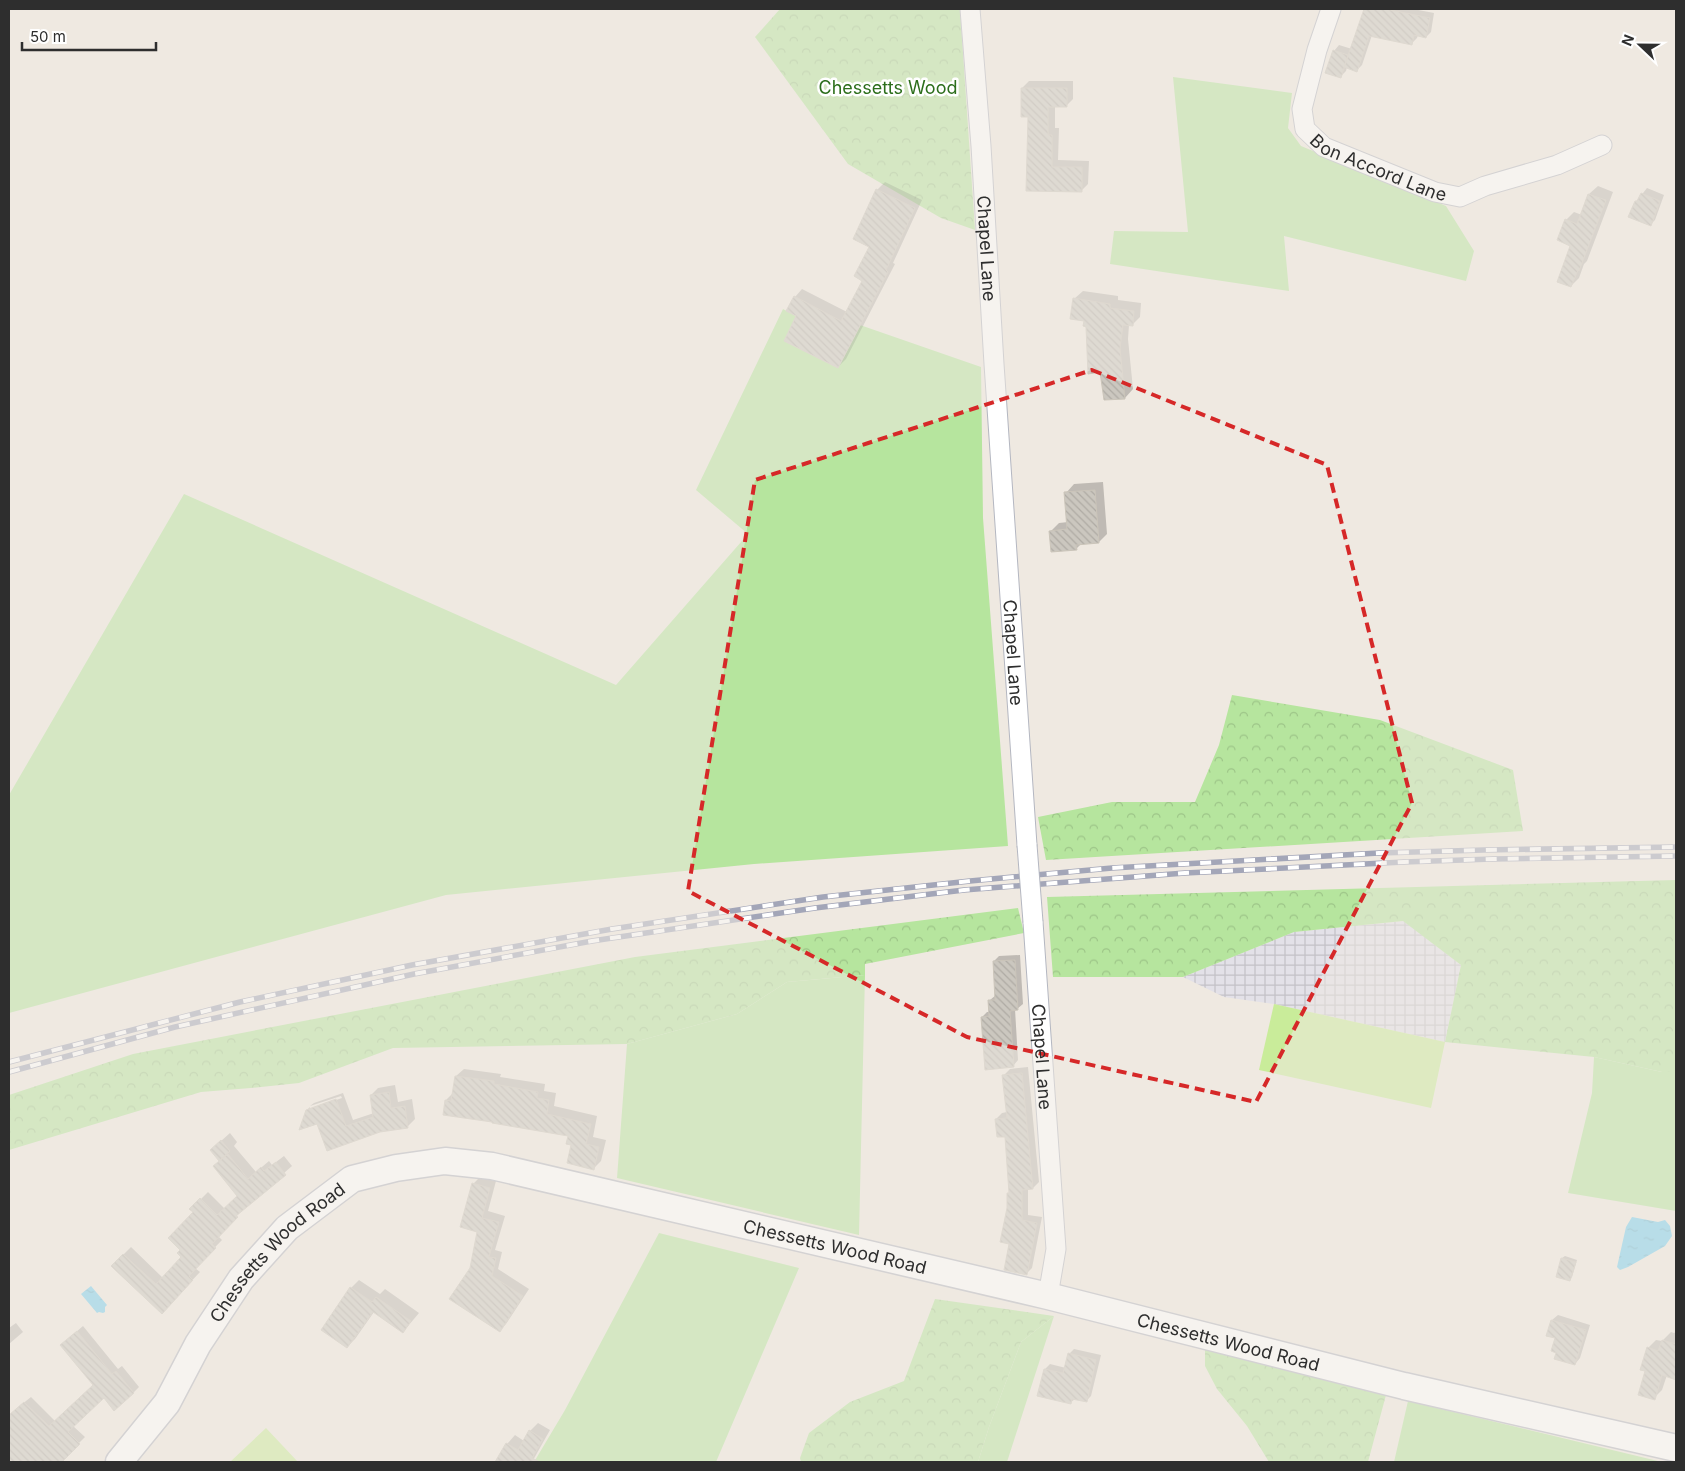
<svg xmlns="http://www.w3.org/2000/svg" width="1685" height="1471" viewBox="0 0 1685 1471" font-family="Inter,sans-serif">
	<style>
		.industrial { fill: url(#industrial-grid) }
		.grass { fill: #b6e59e }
		.forest { fill: url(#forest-crowns) }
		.pitch { fill: #c9ec9a }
		.water { fill: url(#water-ripples) }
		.shadow { fill: #0003 }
		.building { fill: url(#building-back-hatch); stroke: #cbc5ba }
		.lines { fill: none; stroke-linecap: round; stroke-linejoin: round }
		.street-casing { stroke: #b4b7c1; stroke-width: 21 }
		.secondary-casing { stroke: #b4b7c1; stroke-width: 29 }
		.street { stroke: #fff; stroke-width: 19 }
		.secondary { stroke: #fff; stroke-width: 26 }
		.rail-casing { stroke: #a3a6b8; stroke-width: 5.5 }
		.rail { stroke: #fff; stroke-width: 4; stroke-dasharray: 11; stroke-linecap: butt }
		.street-bridge-casing { stroke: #b4b7c1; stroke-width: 21; stroke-linecap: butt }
		.street-bridge { stroke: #fff; stroke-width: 19 }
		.marked { fill: none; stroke: #d62828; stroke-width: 4; stroke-dasharray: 10 6; stroke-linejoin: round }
		.labels { text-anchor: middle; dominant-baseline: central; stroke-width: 5; stroke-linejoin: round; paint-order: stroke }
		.park-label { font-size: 18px; fill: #2c6e1b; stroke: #fff }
		.street-label { font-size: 18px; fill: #2e2e2e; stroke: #fff }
	</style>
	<defs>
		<pattern id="industrial-grid" width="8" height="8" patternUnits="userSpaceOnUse" patternTransform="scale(1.25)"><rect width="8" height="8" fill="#e3e1e8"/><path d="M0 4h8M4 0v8" fill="none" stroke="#c3c1c7"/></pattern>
		<pattern id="forest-crowns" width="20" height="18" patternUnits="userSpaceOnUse" patternTransform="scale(1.25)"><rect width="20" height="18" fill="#b6e59e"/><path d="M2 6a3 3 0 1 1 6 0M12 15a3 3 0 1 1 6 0" fill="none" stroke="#9dc588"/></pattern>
		<pattern id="water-ripples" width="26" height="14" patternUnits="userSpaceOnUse" patternTransform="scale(1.25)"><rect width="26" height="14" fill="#75cff0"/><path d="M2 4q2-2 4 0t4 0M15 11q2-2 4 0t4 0" fill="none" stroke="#66b2ce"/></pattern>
		<pattern id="building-back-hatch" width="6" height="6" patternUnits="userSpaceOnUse" patternTransform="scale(1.25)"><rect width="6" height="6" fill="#cbc7bf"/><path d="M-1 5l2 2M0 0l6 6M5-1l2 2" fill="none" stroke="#afaba4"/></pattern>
	</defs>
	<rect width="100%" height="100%" fill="#efe9e1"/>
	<polygon class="industrial" points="1404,921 1461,965 1445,1042 1274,1004 1224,997 1183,977 1294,932"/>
	<g class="grass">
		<polygon points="1173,77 1292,93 1288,128 1301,146 1446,206 1474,251 1466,281 1284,236 1289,291 1110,264 1114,231 1188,232"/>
		<polygon points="783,309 796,316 784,341 838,368 860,325 981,367 983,518 1008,846 754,864 446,895 9,1013 9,795 184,494 616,685 748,534 696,490"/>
		<polygon points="865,975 859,1235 617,1178 627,1044 737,1014 787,982"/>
		<polygon points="1594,1057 1662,1072 1676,1072 1676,1211 1568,1193 1592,1093"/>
		<polygon points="659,1233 799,1268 716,1462 534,1462 565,1410"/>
		<polygon points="1054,1316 1007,1462 978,1462 989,1427 1021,1342"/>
		<polygon points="1408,1401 1662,1462 1394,1462"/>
	</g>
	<g class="forest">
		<polygon points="780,9 960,9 975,230 941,218 848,164 755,37"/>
		<polygon points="1232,695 1380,720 1513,770 1523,831 1046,860 1038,817 1112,802 1195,802 1219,745"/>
		<polygon points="1676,880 1676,1072 1662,1072 1594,1057 1445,1042 1461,965 1403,921 1294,932 1183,977 1053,977 1047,897"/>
		<polygon points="1018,908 1024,933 865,964 865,975 787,982 737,1014 627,1044 393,1048 299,1083 251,1088 201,1092 9,1150 9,1095 133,1054 635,957"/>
		<polygon points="935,1299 1054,1316 1021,1342 989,1427 978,1462 801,1462 800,1458 809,1433 850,1402 904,1381"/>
		<polygon points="1205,1349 1386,1395 1368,1462 1269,1462 1247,1426 1217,1389 1205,1366"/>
	</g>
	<g class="pitch">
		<polygon points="1274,1004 1445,1042 1431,1108 1259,1070"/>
		<polygon points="266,1428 298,1462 230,1462"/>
	</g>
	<g class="water">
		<polygon points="1632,1217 1658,1222 1665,1220 1670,1226 1672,1236 1665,1246 1628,1267 1620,1270 1617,1267 1626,1227"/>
		<polygon points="91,1286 107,1305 105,1307 105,1312 103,1313 99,1312 97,1313 81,1294"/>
	</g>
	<g class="shadow">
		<polygon points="1365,9 1386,9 1392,11 1394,9 1413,9 1434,13 1431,32 1426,37 1418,35 1417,38 1412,43 1372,35 1362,65 1357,70 1347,67 1346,71 1340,77 1334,51 1339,45 1352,49"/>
		<polygon points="1029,81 1073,81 1073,99 1066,106 1055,106 1055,128 1059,128 1058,160 1089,161 1088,184 1081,191 1027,190 1029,116 1022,88"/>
		<polygon points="885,182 922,200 893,263 895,264 846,359 838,367 798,315 795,297 802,289 847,312 864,280 870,246 877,190"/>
		<polygon points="1598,186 1613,192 1587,261 1584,264 1579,278 1571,286 1572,245 1566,220 1574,212 1582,215 1589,194"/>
		<polygon points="1647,188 1664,195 1655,220 1650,225 1636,202"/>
		<polygon points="1083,291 1118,296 1118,300 1141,303 1140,317 1132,325 1129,325 1128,339 1133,389 1125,398 1101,371 1085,320 1074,299"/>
		<polygon points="1103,482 1107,534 1099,542 1082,543 1076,549 1051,531 1059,523 1068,522 1066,493 1074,484"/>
		<polygon points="1020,955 1023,1004 1017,1009 1015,1009 1018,1060 1013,1066 982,1017 987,1012 990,1012 990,1000 996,995 994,961 999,956"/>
		<polygon points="1028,1067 1039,1182 1033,1188 1028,1188 1028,1215 1042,1217 1032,1268 1026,1274 1011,1243 1008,1208 1008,1194 1010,1191 1006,1135 996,1119 1002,1113 1007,1112 1004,1075 1010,1069"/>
		<polygon points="464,1069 501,1074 500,1077 545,1084 544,1091 556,1093 554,1106 597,1116 593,1137 606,1140 601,1161 594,1168 569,1135 446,1100 454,1092 456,1076"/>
		<polygon points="395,1085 398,1102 412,1099 415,1119 408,1126 379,1131 318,1122 307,1110 310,1107 310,1109 342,1098 341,1096 310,1106 314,1103 343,1093 353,1120 374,1113 371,1095 378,1088"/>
		<polygon points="230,1133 237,1142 234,1146 256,1172 269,1161 272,1165 284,1156 292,1166 243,1209 218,1236 222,1240 195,1268 200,1272 169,1305 112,1266 131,1247 163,1278 183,1257 181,1249 194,1212 191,1209 208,1192 225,1209 238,1196 220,1160 211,1150"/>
		<polygon points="480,1177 496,1181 488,1211 505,1216 495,1250 502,1252 498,1269 529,1289 506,1324 499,1331 471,1269 478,1231 473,1184"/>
		<polygon points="1565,1256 1577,1260 1572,1277 1569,1280 1562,1258"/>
		<polygon points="359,1280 380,1294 385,1289 419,1313 403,1332 374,1312 355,1339 347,1347 351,1288"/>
		<polygon points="1558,1315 1590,1325 1580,1358 1575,1364 1557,1352 1557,1338 1548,1335 1552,1320"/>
		<polygon points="16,1323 23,1332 9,1344 9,1328"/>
		<polygon points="83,1326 118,1369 122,1366 139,1387 133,1393 104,1397 73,1426 85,1437 60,1462 9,1462 9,1426 13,1424 21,1405 31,1397 55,1421 94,1385 68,1339"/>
		<polygon points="1671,1332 1674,1333 1676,1332 1676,1375 1674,1378 1667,1375 1662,1390 1654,1398 1646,1370 1648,1348 1656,1340 1662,1341"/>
		<polygon points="1074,1349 1101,1355 1091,1396 1086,1401 1075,1399 1070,1403 1045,1369 1050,1364 1066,1368 1069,1354"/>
		<polygon points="538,1423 550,1430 532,1462 501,1462 502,1461 498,1459 507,1444 515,1435 524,1441 530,1431"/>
	</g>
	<g class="building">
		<polygon points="1364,9 1386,9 1430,18 1426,38 1414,35 1412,45 1369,36 1357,72 1344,67"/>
		<polygon points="1333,50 1348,55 1341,78 1325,73"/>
		<polygon points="1021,88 1067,88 1067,107 1048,107 1048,135 1052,135 1052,167 1082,167 1082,192 1026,191 1028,117 1021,117"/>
		<polygon points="876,189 915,208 886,270 888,272 838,368 784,341 796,316 786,311 794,296 841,321 862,281 854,276 869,247 853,239"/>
		<polygon points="1641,193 1660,201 1651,226 1628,217 1635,201 1637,201"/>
		<polygon points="1588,194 1606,200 1579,271 1578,270 1571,287 1557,282 1570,246 1557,240 1565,219 1577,224"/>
		<polygon points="1073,298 1110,304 1110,308 1134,311 1133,326 1123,325 1120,348 1125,399 1104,400 1100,372 1088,374 1086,327 1083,326 1084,321 1070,319"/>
		<polygon points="1095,490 1099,543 1076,545 1077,550 1051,552 1049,531 1067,529 1064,492"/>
		<polygon points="1015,960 1018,1010 1010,1011 1014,1067 985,1070 981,1017 989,1016 988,1000 995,1000 993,961"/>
		<polygon points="1022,1073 1033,1189 1022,1190 1022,1220 1037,1223 1027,1275 1004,1270 1009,1244 1000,1242 1007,1208 1007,1193 1009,1193 1005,1137 997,1137 995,1119 1007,1118 1002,1075"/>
		<polygon points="455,1076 494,1081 494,1084 538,1092 537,1098 549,1100 547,1114 591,1124 586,1144 599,1147 594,1170 567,1163 571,1145 566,1144 568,1136 492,1123 492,1122 443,1115 445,1100 451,1101"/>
		<polygon points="389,1092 391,1108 405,1106 408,1128 380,1132 327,1151 317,1124 299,1130 306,1110 336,1099 346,1126 373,1117 370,1095"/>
		<polygon points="221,1140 230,1151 219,1161 210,1150"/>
		<polygon points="228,1154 248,1179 261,1167 264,1171 276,1162 286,1175 236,1216 238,1217 212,1244 216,1248 189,1276 193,1280 162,1314 111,1266 123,1254 156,1284 181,1257 177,1253 180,1250 168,1238 193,1212 189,1209 200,1198 217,1215 237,1196 213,1166"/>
		<polygon points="472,1183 490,1188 482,1218 499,1222 489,1257 496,1258 492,1276 523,1296 500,1332 449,1299 470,1268 477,1232 460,1227"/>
		<polygon points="1561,1258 1576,1262 1570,1281 1556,1277"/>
		<polygon points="350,1287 372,1302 376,1297 411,1321 403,1333 373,1312 347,1348 321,1330"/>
		<polygon points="1551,1320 1586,1330 1575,1365 1554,1359 1556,1353 1551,1351 1555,1338 1546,1336"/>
		<polygon points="77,1331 112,1374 116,1371 134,1393 114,1411 104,1398 68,1432 80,1444 62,1462 9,1462 9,1415 24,1402 49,1426 93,1385 60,1345"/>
		<polygon points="1662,1340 1676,1344 1676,1380 1662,1375 1655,1400 1638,1395 1645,1371 1640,1370 1647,1347 1658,1351"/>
		<polygon points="1068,1353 1096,1360 1087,1402 1072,1399 1071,1404 1037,1396 1044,1369 1063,1373"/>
		<polygon points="529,1430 543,1439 532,1458 540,1462 495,1462 506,1443 518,1450"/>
	</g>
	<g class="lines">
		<defs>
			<g id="street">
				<path id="s1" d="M970,9L981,146L994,364L1027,845"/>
				<path id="s2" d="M1331,9L1317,50L1302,109L1305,129L1324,147L1435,192L1460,197L1485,186L1557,165L1602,145"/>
				<path id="s3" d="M1033,922L1056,1249L1048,1296"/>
			</g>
			<g id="secondary">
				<path id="s4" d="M119,1462L167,1403L198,1344L241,1279L287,1228L352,1179L396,1168L445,1161L492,1166L1048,1296L1404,1386L1676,1448"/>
			</g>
		</defs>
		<use href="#street" class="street-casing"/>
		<use href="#secondary" class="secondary-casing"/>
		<use href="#street" class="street"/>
		<use href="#secondary" class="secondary"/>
		<defs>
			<g id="rail">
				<polyline points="9,1062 240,1002 412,965 612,929 823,897 970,881 1112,868 1379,853 1484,850 1676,847"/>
				<polyline points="9,1072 175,1027 414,974 592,941 815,908 964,890 1185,873 1404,862 1493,859 1676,856"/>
			</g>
		</defs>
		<use href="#rail" class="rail-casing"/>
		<use href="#rail" class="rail"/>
		<defs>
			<polyline id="street-bridge" points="1027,845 1033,922"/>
		</defs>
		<use href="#street-bridge" class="street-bridge-casing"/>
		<use href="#street-bridge" class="street-bridge"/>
	</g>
	<path d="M0 0H1685V1471H0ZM1092,370L1327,465L1412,803L1256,1102L967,1037L688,891L755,480Z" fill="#efe9e1" fill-opacity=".55" fill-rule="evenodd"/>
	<path class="marked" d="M1092,370L1327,465L1412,803L1256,1102L967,1037L688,891L755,480Z"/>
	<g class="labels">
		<g class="park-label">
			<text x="888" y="87">Chessetts Wood</text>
		</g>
		<g class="street-label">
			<text stroke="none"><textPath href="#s2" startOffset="209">Bon Accord Lane</textPath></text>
			<text stroke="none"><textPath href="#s1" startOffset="240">Chapel Lane</textPath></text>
			<text stroke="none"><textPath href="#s1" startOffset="645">Chapel Lane</textPath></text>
			<text stroke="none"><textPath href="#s3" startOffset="135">Chapel Lane</textPath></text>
			<text stroke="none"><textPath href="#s4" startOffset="865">Chessetts Wood Road</textPath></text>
			<text stroke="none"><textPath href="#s4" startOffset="265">Chessetts Wood Road</textPath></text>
			<text stroke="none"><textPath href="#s4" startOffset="1270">Chessetts Wood Road</textPath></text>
		</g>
	</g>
	<rect width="1685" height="1471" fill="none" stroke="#2e2e2e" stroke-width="20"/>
	<g transform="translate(1640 45) rotate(292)" stroke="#ffffff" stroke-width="4" paint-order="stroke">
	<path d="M0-4L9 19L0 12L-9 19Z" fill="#2e2e2e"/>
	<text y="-8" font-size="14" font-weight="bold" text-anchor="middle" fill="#2e2e2e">N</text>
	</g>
	<path d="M22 42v8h134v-8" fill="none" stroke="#2e2e2e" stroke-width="2.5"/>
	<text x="30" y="42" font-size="15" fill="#2e2e2e" stroke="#ffffff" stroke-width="4" paint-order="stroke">50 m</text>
</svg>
